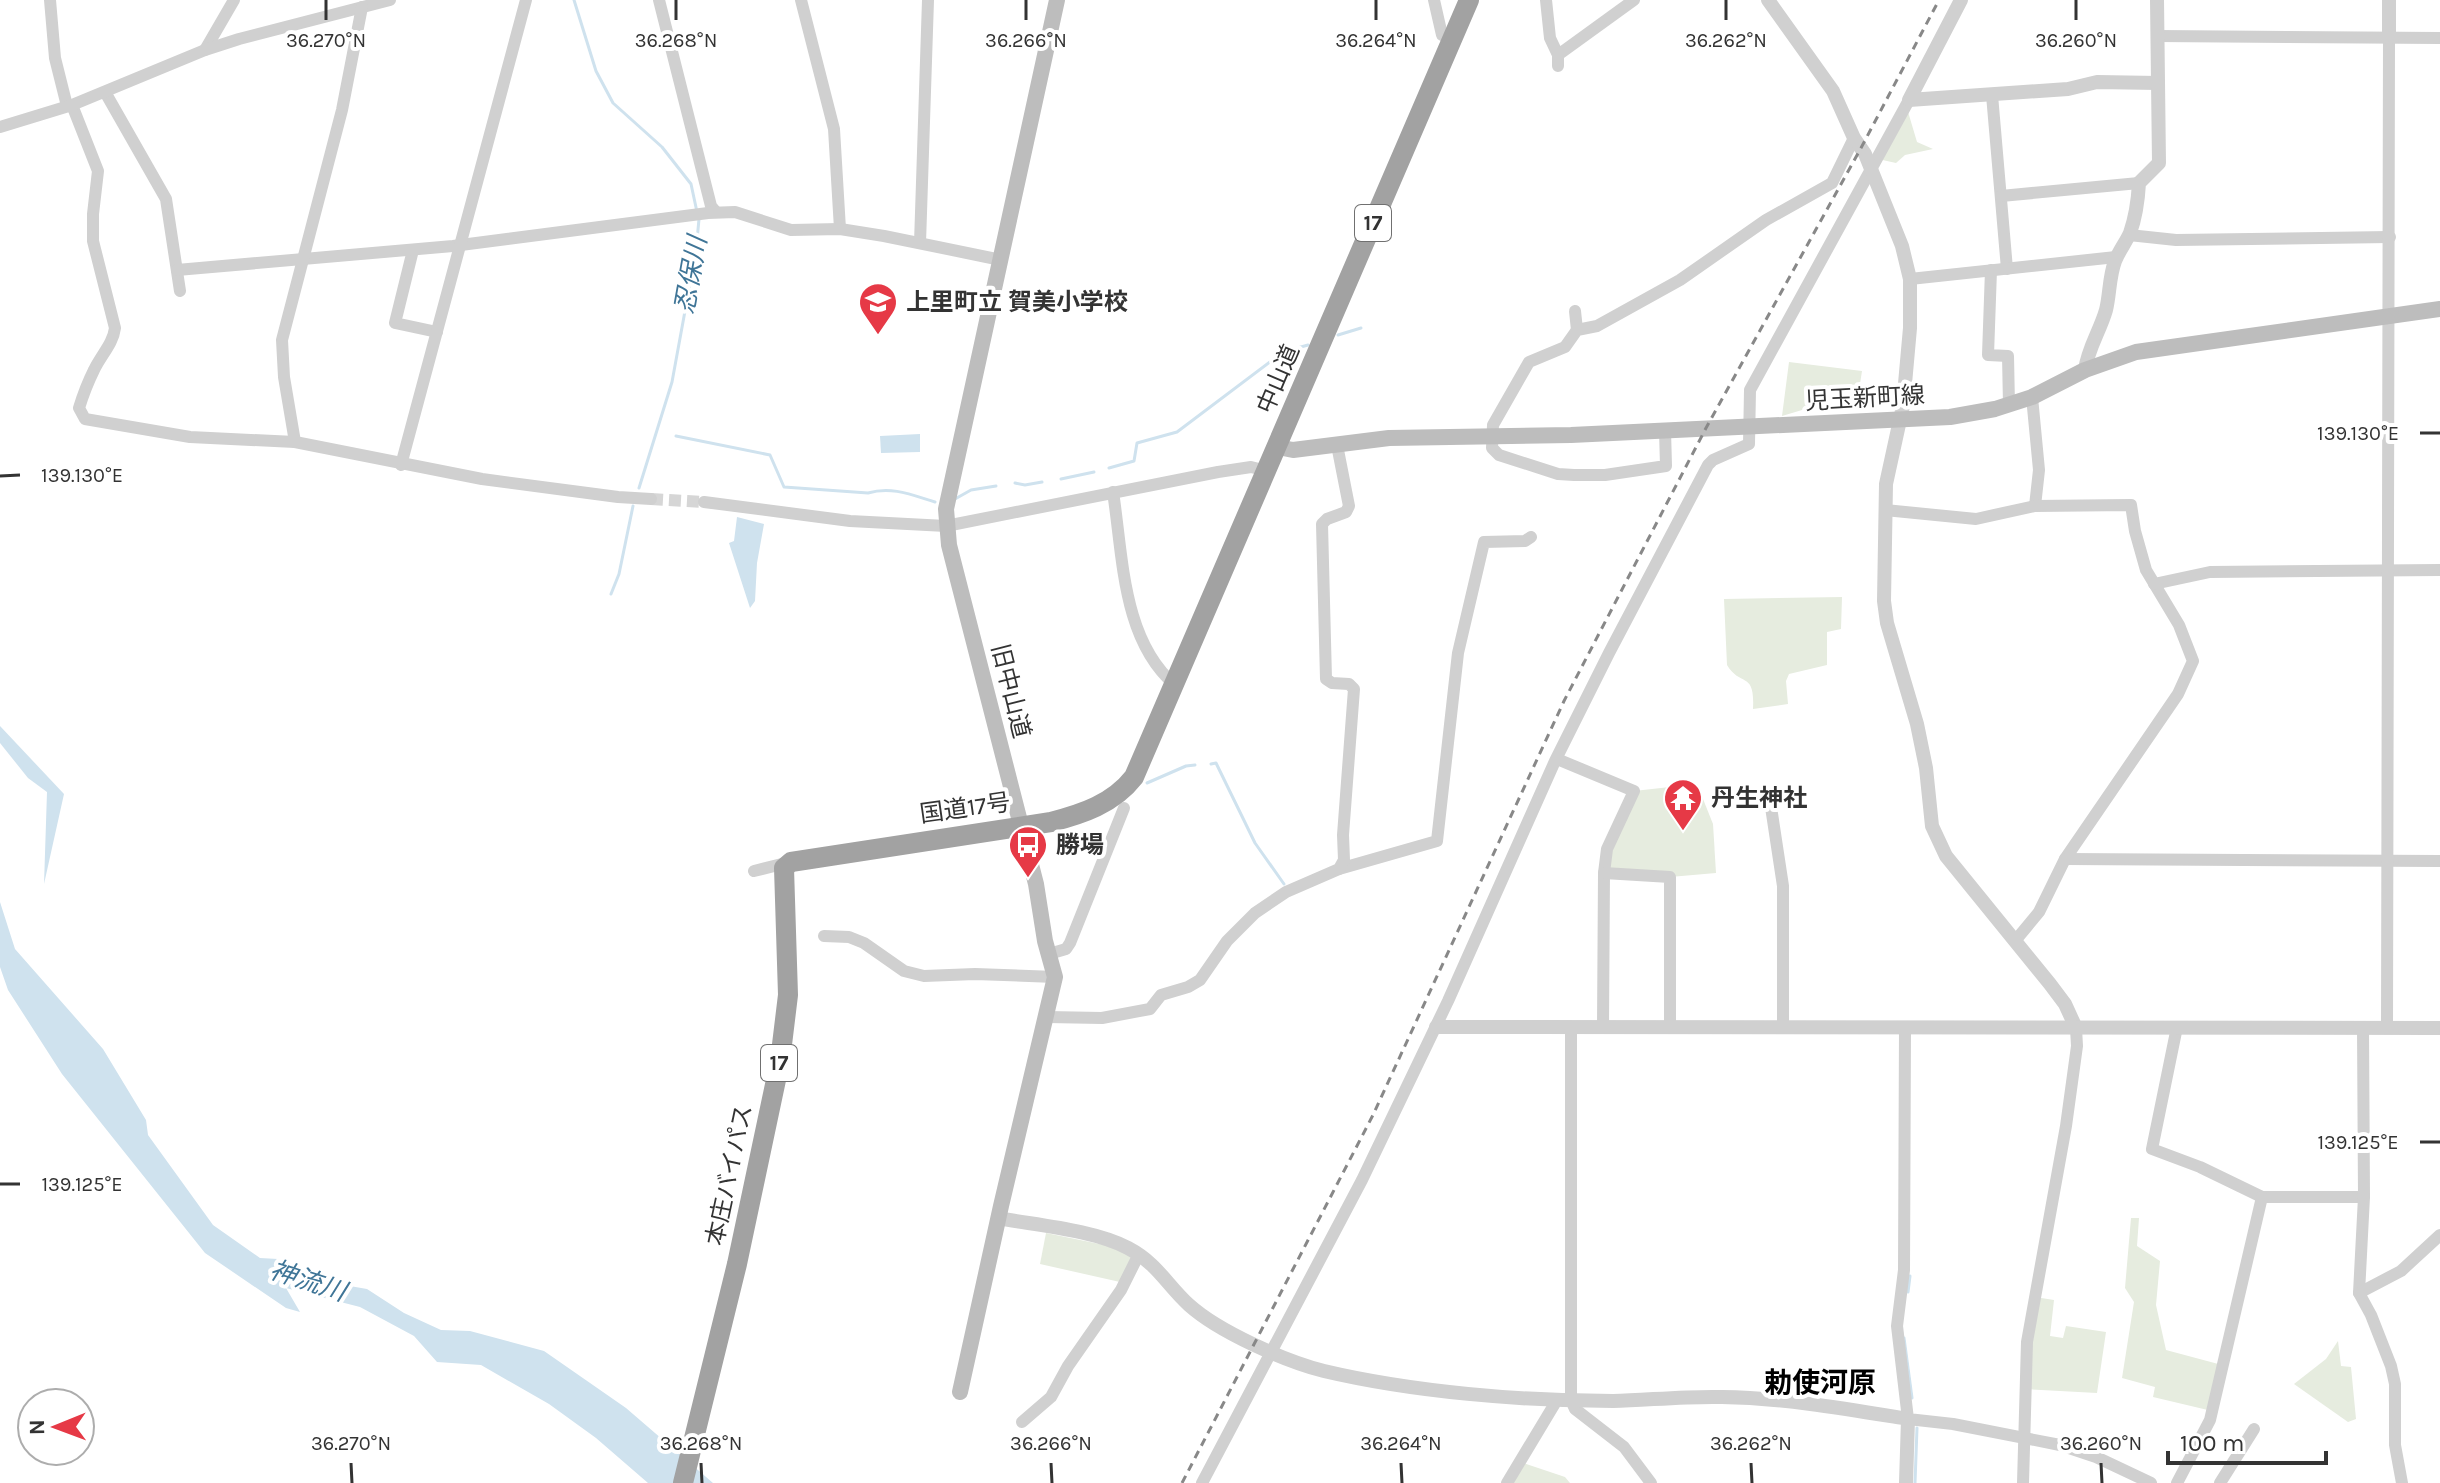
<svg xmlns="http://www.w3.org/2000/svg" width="2440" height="1483" viewBox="0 0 2440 1483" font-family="Karla,'Noto Sans JP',sans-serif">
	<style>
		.green { fill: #e6ecdf }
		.water { fill: #cfe2ee }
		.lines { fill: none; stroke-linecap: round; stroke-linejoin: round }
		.stream { stroke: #cfe2ee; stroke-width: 3 }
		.minor-tunnel { stroke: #d6d6d6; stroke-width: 12; stroke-dasharray: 12 6; stroke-linecap: butt }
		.minor { stroke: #d0d0d0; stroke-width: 12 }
		.tertiary { stroke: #d0d0d0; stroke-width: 14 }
		.secondary { stroke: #bdbdbd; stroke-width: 16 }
		.trunk { stroke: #a2a2a2; stroke-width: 20 }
		.rail { stroke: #888; stroke-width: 3; stroke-dasharray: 8 6; stroke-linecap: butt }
		.ticks { fill: none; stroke: #333; stroke-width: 3 }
		.labels { text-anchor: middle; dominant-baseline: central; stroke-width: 8; stroke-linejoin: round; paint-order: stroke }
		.shield { fill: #fff; stroke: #707070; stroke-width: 2 }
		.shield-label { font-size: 22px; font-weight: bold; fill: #333 }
		.poi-label { font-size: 24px; font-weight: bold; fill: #333; stroke: #fff; text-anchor: start }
		.street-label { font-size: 24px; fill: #333; stroke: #fff }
		.water-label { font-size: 26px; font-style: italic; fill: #3f7597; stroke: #fff }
		.quarter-label { font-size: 28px; font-weight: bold; fill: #000; stroke: #fff }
		.ticks-label { font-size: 20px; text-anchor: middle; fill: #333; stroke: #fff; stroke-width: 8; stroke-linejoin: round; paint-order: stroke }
	</style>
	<rect width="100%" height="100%" fill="#fff"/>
	<g class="green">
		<polygon points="1906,105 1917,142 1933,149 1905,155 1896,163 1878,159"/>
		<polygon points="1789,362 1862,371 1857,403 1822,404 1782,416"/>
		<path d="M1842,597L1841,629L1827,632V665L1789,674L1786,681L1788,704L1753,709C1755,670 1741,688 1727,665L1724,599Z"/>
		<polygon points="1697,784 1713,824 1716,873 1670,877 1604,873 1634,791"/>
		<polygon points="2131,1218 2139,1218 2137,1246 2160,1261 2156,1305 2166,1350 2222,1365 2212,1411 2153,1397 2155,1387 2122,1378 2134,1302 2125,1288"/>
		<polygon points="1046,1233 1119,1248 1133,1259 1120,1282 1040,1264"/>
		<polygon points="2035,1297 2054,1300 2050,1336 2063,1338 2066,1326 2106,1332 2097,1393 2024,1389"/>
		<polygon points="2338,1341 2341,1366 2351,1367 2356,1419 2348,1422 2294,1384 2326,1359"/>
		<polygon points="1520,1462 1565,1477 1570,1483 1507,1483"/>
	</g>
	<g class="water">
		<polygon points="920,434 920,452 881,453 880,436"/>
		<polygon points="737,517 764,524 757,563 755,601 750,608 729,543 734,541"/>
		<polygon points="0,726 64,794 44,884 47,792 28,778 0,743"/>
		<polygon points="0,902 15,949 103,1049 146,1120 148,1135 213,1225 260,1258 278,1259 315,1280 367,1289 404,1313 441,1330 470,1331 544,1351 626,1408 713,1483 648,1483 596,1438 549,1404 481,1365 437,1362 414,1336 360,1307 286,1288 300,1312 286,1308 205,1253 62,1074 8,990 0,967"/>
	</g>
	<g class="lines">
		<g class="stream">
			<polyline points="574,0 596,71 613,103 662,147 691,184 697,212"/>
			<polyline points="1338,335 1361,328"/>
			<path d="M676,436L770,455L784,487L868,493C892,486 912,495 935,502"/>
			<polyline points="1109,468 1134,461 1137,443 1177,432 1283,352 1308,345"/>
			<polyline points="1061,479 1094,472"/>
			<polyline points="1015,483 1025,485 1042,482"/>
			<polyline points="639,488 672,382 696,251 699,219"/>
			<polyline points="955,499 971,490 996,486"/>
			<polyline points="611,594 619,574 633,506"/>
			<polyline points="1211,764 1216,763 1255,843 1284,884"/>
			<polyline points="1147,783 1186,766 1195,765"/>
			<polyline points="1908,1292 1910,1276"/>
			<polyline points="1904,1338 1912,1398"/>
			<polyline points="1915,1483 1917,1428"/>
		</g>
		<polyline class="minor-tunnel" points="651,499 704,502"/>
		<g class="minor">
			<polyline points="50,0 55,58 67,106"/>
			<polyline points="659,0 711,206 716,212"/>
			<polyline points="801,0 834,129 840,229"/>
			<polyline points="1434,0 1442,35 1452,40"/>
			<polyline points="1546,0 1550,38 1558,55 1558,66"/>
			<polyline points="2157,36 2440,38"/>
			<polyline points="205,50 234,0"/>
			<polyline points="1558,55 1634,0"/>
			<polyline points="105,92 166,199 180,291"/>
			<polyline points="1992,95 2007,269"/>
			<path d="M72,105L98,171L93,214V241L115,328C113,344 101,355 94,370C88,382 83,395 79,408L85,419L190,437L295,442L482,479L618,497L651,499"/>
			<polyline points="0,127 72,105 205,50 239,39 390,0"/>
			<polyline points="2001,196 2139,183"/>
			<polyline points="2129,235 2176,240 2390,237"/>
			<polyline points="920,243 928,0"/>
			<polyline points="413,250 395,323 437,332"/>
			<polyline points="177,270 453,246 708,213 735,212 791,230 840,229 884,236 1001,260"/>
			<polyline points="1991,270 1988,355 2008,356 2009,405"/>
			<polyline points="1910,279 2116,257"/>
			<polyline points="1575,311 1577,330"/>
			<polyline points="2032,397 2039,470 2035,506"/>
			<polyline points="1665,430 1666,466 1605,475 1574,475 1558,474 1499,455 1492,448 1493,425 1529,362 1565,347 1577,330 1597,326 1680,280 1766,220 1832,183 1854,138"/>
			<polyline points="295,442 284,377 282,340 342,110 362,7"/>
			<polyline points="401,465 526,0"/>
			<path d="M1113,492C1123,556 1122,640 1175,685"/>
			<polyline points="704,502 850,521 946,526 1218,472 1251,467 1267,471"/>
			<polyline points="1885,510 1976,519 2035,506 2131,505 2135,531 2146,570 2179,625 2193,661 2178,694 2065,859 2039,912 2015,941"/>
			<polyline points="2154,584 2210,572 2440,570"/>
			<polyline points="1557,759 1634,791 1607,849 1604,873 1603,1027"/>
			<polyline points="1771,807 1783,886 1783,1027"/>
			<polyline points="2065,859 2440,861"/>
			<polyline points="1339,869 1437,841 1458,653 1484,542 1525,541 1531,537"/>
			<polyline points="754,871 790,862"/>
			<polyline points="1604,873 1670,877 1670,1027"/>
			<polyline points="824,936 849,937 864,943 904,971 924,976 975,974 1055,977"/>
			<polyline points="1049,954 1066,949 1070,943 1124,808"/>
			<polyline points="1047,1017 1102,1018 1150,1009 1161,995 1188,987 1200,980 1227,941 1255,913 1286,892 1339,869 1344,860 1343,835 1354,689 1349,684 1332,683 1326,679 1322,524 1327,519 1346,512 1349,506 1337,445"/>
			<polyline points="1571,1027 1571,1400 1575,1409 1624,1447 1651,1483"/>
			<polyline points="1905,1027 1904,1270 1897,1326 1908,1419 1953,1424 2060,1445 2096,1457 2151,1483"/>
			<polyline points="2177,1027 2152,1149 2200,1167 2262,1197 2364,1197"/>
			<polyline points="2363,1028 2364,1197 2359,1293 2371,1315 2391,1366 2395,1384 2395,1445 2402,1483"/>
			<polyline points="2387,1028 2389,38"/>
			<polyline points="2359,1293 2401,1271 2440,1235"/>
			<polyline points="1022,1422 1051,1397 1068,1366 1121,1290 1139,1254"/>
			<polyline points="1202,1483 1362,1180 1448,1001 1555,761 1609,653 1708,465 1713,460 1749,444 1750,390 1909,100"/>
			<polyline points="1507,1483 1557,1400"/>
			<polyline points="2023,1483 2027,1342 2066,1126 2077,1046 2076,1028"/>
			<polyline points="2177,1483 2210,1420 2262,1197"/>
			<polyline points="2220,1483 2254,1429"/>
		</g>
		<g class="tertiary">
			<polyline points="1768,0 1833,91 1854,138 1865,154 1902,246 1910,279 1910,328 1903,406 1886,484 1884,601 1887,623 1917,724 1926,768 1932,826 1946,856 2050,984 2065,1004 2076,1028"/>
			<polyline points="1961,0 1909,100 2068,89 2097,82 2158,83"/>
			<polyline points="2389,0 2389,38"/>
			<path d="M2085,370C2088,348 2100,331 2106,310C2110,294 2109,277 2115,261C2119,251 2126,242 2130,233C2136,216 2138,201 2139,183L2159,163L2157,0"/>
			<polyline points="1436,1027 2440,1028"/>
			<path d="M998,1218C1035,1225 1095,1230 1128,1248C1158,1264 1166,1284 1189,1305C1219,1332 1285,1361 1324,1371C1413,1392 1522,1401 1613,1401C1649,1400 1686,1396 1722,1397C1785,1398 1847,1409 1908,1419L1906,1483"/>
		</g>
		<g class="secondary">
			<polyline points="1278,447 1293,450 1389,438 1571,435 1950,417 1995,409 2032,397 2085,370 2136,352 2440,309"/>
			<polyline points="960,1392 1001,1206 1055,977 1045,941 1036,884 949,545 946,509 1057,0"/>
		</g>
		<path class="trunk" d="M683,1483L737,1264L780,1061L788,995L784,868L791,862L1051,822C1082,814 1113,804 1134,777L1469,0"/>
		<polyline class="rail" points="1182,1483 1373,1115 1564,701 1706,428 1861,148 1939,0"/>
	</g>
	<path class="ticks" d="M326,0V20M676,0V20M1026,0V20M1376,0V20M1726,0V20M2076,0V20M2420,433H2440M0,476L20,475M2420,1142H2440M0,1184H20M351,1463L352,1483M701,1463L702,1483M1051,1463L1052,1483M1401,1463L1402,1483M1751,1463L1752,1483M2101,1463L2102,1483"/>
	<defs>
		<symbol id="school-pin" viewBox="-11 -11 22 30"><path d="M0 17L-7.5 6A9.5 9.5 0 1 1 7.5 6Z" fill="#e63946" stroke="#fff"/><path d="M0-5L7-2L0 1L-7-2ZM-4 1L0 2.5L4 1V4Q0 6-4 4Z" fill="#fff"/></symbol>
		<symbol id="temple-pin" viewBox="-11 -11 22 30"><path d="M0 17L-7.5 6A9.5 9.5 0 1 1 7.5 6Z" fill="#e63946" stroke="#fff"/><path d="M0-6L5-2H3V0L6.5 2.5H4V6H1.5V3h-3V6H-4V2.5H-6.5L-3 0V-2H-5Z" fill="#fff"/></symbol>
		<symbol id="bus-pin" viewBox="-11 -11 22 30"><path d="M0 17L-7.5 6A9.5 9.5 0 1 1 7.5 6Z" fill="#e63946" stroke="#fff"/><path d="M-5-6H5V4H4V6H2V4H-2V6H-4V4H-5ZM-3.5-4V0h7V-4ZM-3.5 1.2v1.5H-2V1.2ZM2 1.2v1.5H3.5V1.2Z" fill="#fff"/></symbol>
	</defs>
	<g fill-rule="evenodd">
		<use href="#school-pin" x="856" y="280" width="44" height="60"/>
		<use href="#temple-pin" x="1661" y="776" width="44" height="60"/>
		<use href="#bus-pin" x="1006" y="823" width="44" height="60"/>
	</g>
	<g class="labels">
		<g class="shield">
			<rect x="1355" y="205" width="36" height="36" rx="6"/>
			<rect x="761" y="1045" width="36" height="36" rx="6"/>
		</g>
		<g class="shield-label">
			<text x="1373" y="223">17</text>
			<text x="779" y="1063">17</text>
		</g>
		<g class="poi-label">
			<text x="906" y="302">上里町立 賀美小学校</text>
			<text x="1711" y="798">丹生神社</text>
			<text x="1056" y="845">勝場</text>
		</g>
		<g class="street-label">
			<text transform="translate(1278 379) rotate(-67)">中山道</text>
			<text transform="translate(1865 398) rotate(-3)">児玉新町線</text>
			<text transform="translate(1011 691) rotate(76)">旧中山道</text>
			<text transform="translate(965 808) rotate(-8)">国道17号</text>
			<text transform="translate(729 1175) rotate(-78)">本庄バイパス</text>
		</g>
		<g class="water-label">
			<text transform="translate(691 275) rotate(-80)">忍保川</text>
			<text transform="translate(308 1281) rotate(18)">神流川</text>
		</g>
		<g class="quarter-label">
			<text x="1820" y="1382">勅使河原</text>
		</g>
	</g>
	<g class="ticks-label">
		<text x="326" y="47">36.270°N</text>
		<text x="676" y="47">36.268°N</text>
		<text x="1026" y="47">36.266°N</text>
		<text x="1376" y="47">36.264°N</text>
		<text x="1726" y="47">36.262°N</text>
		<text x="2076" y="47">36.260°N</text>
		<text x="2358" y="440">139.130°E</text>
		<text x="82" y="482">139.130°E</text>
		<text x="2358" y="1149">139.125°E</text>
		<text x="82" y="1191">139.125°E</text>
		<text x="351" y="1450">36.270°N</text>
		<text x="701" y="1450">36.268°N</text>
		<text x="1051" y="1450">36.266°N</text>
		<text x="1401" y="1450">36.264°N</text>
		<text x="1751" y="1450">36.262°N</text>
		<text x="2101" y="1450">36.260°N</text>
	</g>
	<g transform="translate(56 1427) rotate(269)"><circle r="38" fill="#ffffff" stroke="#adadad" stroke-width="2"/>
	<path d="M0-6L14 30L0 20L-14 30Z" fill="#e63946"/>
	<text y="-12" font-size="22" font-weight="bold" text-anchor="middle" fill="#333333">N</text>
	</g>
	<path d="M2168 1451v12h158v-12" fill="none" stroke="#333333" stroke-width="4"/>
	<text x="2180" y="1451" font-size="24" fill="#333333" stroke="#ffffff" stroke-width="6" paint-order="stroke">100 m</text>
</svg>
